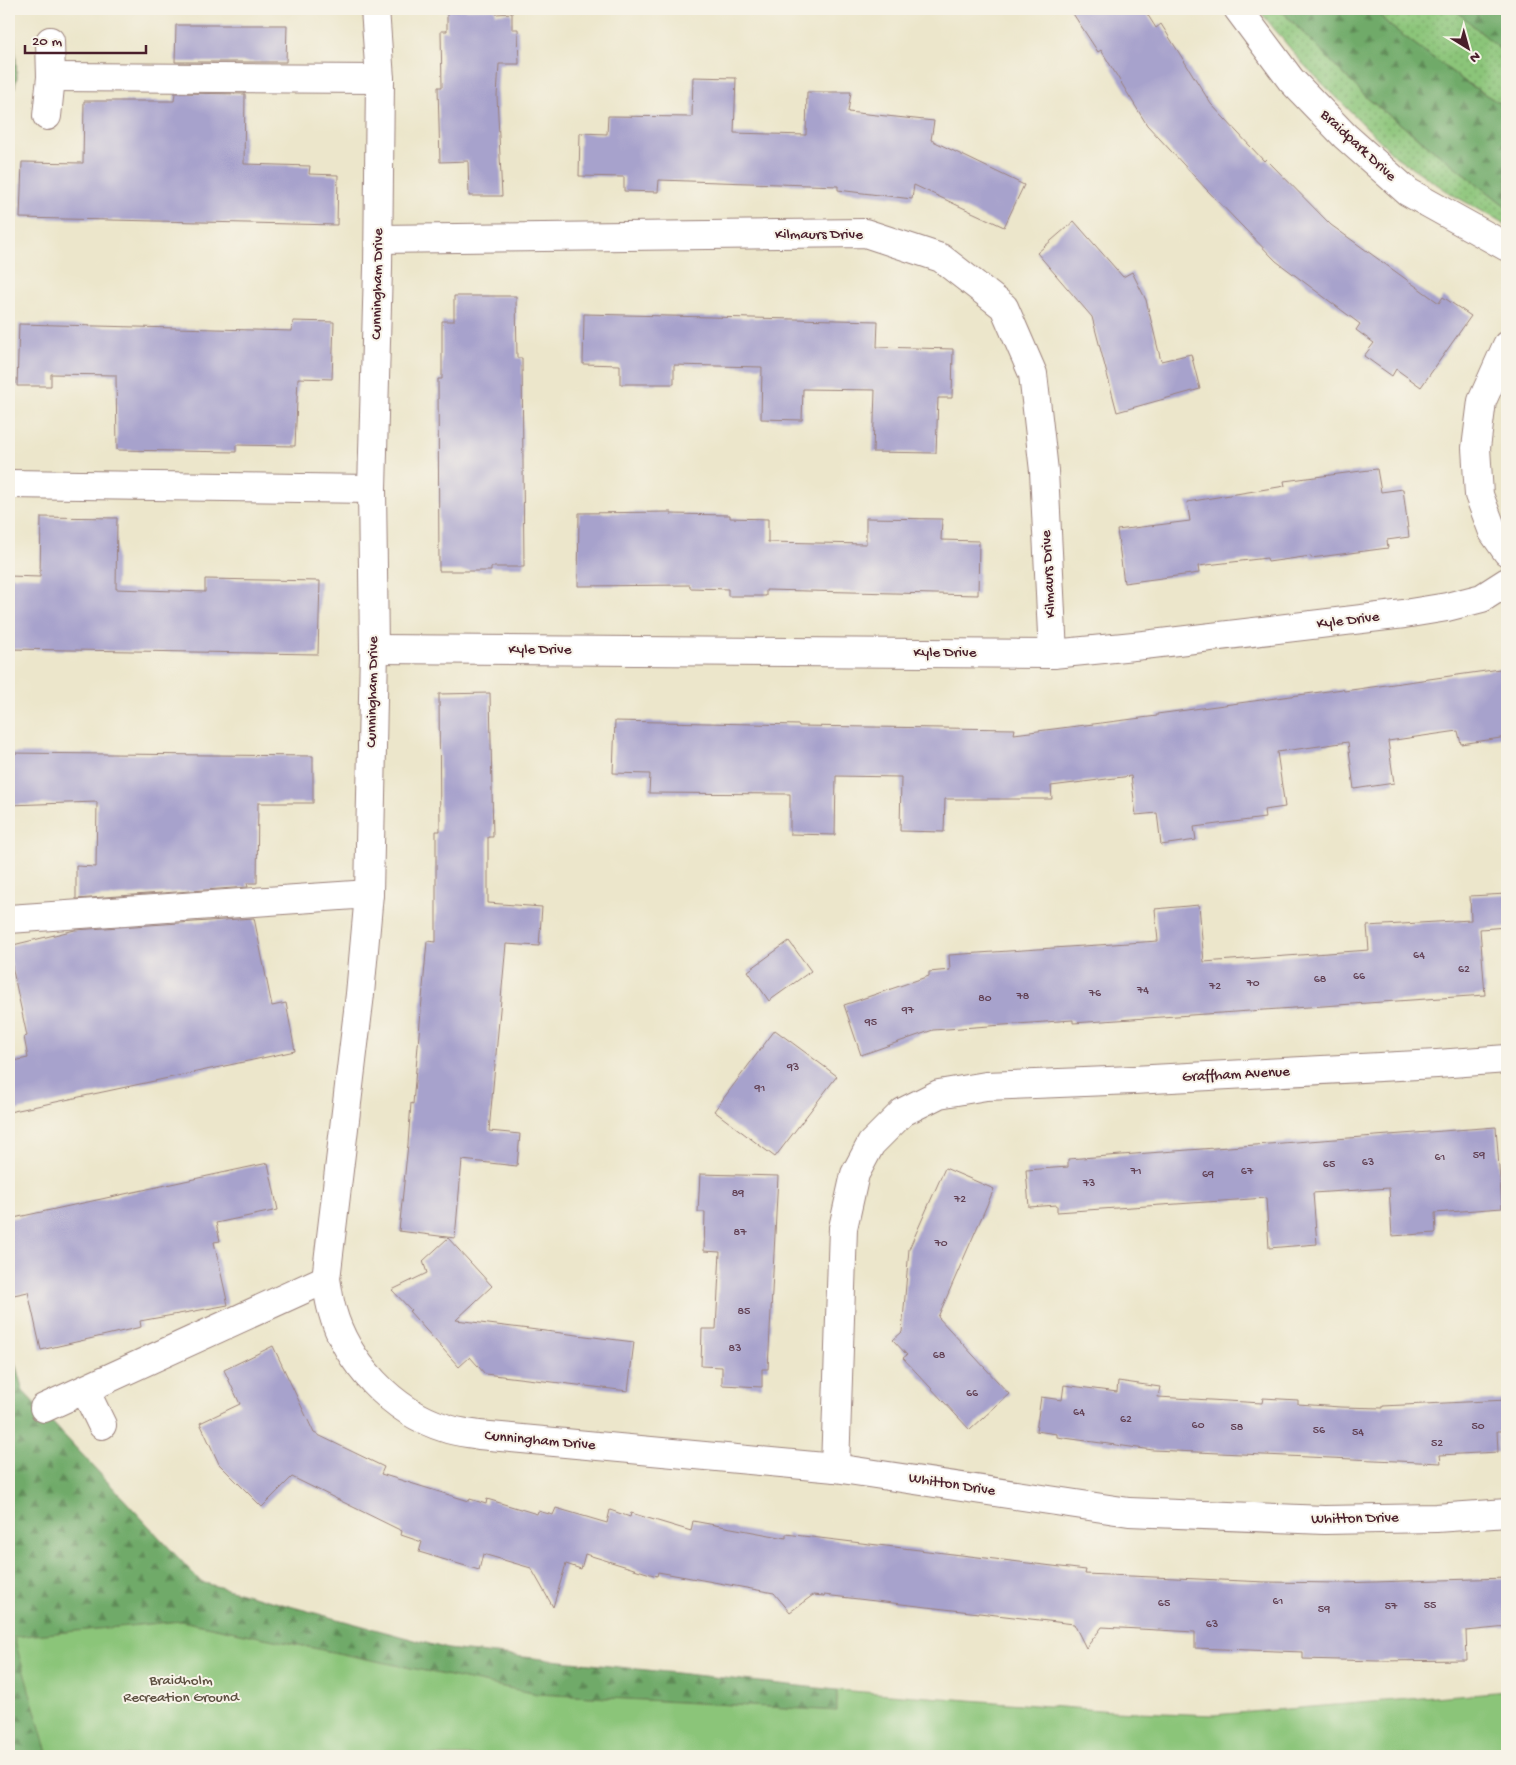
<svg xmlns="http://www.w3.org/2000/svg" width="1516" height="1765" viewBox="0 0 1516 1765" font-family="'Gochi Hand',sans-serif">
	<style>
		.grass { fill: url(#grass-dots); stroke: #6a7252 }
		.forest { fill: url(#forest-firs); stroke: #5d644a }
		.park { fill: #8bc579; stroke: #6a7252 }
		.building { fill: #a7a2cc }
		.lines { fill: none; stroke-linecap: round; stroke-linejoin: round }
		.minor-casing { stroke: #9b827b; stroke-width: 30 }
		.minor { stroke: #fff; stroke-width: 28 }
		.labels { text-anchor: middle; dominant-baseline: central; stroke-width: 4; stroke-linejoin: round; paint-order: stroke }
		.number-label { font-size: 12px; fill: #614053 }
		.street-label { font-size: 15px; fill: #4a1f2b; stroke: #f7f3e8 }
		.park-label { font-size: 15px; fill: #5e5142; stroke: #f7f3e8 }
	</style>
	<defs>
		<pattern id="grass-dots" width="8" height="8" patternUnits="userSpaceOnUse" patternTransform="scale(1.25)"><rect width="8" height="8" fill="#8bc579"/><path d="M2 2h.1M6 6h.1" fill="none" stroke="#749f63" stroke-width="1.8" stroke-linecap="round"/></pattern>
		<pattern id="forest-firs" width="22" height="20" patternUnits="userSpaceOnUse" patternTransform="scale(1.25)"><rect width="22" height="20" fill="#70aa69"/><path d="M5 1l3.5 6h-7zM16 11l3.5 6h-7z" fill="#5e8a57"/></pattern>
	</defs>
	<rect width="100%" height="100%" fill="#f7f3e8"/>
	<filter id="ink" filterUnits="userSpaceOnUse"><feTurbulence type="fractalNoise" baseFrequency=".02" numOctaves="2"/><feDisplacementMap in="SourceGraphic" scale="10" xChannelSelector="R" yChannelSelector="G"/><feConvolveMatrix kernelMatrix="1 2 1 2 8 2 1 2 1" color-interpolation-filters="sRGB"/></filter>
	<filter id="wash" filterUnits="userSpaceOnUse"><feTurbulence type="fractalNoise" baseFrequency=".0096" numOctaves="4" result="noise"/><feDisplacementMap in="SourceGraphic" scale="20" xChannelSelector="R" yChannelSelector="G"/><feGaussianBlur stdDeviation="1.12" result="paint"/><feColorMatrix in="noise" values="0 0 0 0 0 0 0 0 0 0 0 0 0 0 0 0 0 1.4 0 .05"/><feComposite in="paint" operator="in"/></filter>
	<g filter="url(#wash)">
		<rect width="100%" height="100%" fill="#ece6cb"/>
		<g class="grass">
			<polygon points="1258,9 1280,9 1367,98 1507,207 1507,225 1453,195 1395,156 1303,64"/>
			<polygon points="1374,9 1454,9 1507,55 1507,108 1467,83 1389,25"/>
		</g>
		<g class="forest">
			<polygon points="9,9 13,9 17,77 9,115"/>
			<polygon points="1280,9 1374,9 1389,25 1467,83 1507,108 1507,207 1367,98"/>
			<polygon points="1454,9 1507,9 1507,55"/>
			<polygon points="9,1341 23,1391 201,1582 448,1649 837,1690 837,1711 537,1694 181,1621 15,1637 48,1756 9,1756"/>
		</g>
		<polygon class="park" points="181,1621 537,1694 837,1711 837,1690 1113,1711 1213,1715 1507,1691 1507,1756 48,1756 14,1637"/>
		<g id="blocks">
			<g class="building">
				<polygon points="495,9 496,14 512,13 512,29 518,29 519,64 499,64 497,96 502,196 469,196 468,161 440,162 438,87 442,87 441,31 447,31 447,10"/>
				<polygon points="1070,9 1144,9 1156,28 1161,24 1211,104 1264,161 1266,159 1331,225 1439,303 1443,297 1471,316 1421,387 1396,369 1392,376 1364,356 1374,343 1356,330 1360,324 1276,261 1207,190 1147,125 1101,50 1098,52"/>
				<polygon points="176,25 287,25 286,62 175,62"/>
				<polygon points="693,77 736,78 734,133 806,135 807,92 851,92 848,112 934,121 931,140 1024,185 1004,227 914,185 912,199 838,190 838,186 659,180 658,192 624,191 624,177 579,176 580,133 607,134 608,116 692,117"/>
				<polygon points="175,93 245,94 244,164 310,166 309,174 338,175 337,225 20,218 22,162 83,163 84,101 174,101"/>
				<polygon points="1074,221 1123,277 1132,272 1146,300 1161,361 1191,354 1200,389 1117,412 1092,317 1037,253"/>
				<polygon points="454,296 516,296 517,358 522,358 524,567 491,567 491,571 439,571 438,379 442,379 442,321 454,321"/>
				<polygon points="584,314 878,321 877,347 953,349 952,398 938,398 936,453 873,452 875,390 803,389 802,420 761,419 762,367 674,365 674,384 620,384 620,365 583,364"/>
				<polygon points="293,321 334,322 332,379 298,378 295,446 236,445 236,452 117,450 116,375 51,374 51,386 17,386 19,324 292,331"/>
				<polygon points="1377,469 1381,492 1403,489 1409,537 1387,540 1388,548 1311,558 1311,556 1268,562 1267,558 1198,566 1199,573 1124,583 1117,530 1190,521 1187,502 1285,486 1284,481"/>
				<polygon points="671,512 671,514 730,515 730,518 768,519 768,542 866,544 866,518 942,519 941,540 979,541 978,595 766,590 766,596 728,596 728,589 690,588 690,585 578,586 579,513"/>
				<polygon points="41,517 117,518 116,589 205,592 205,579 320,581 318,654 9,649 9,576 40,577"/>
				<polygon points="1507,668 1507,737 1461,744 1458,731 1388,741 1394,783 1354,789 1348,742 1277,752 1285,807 1264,810 1265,818 1194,827 1196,840 1161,845 1157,813 1136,815 1131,776 1051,786 1052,799 945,799 944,832 900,831 901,777 836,776 835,835 790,834 790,794 649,793 650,774 613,773 615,721 799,725 799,726 1015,729 1014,734 1157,716 1157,714 1343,689 1344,691"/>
				<polygon points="490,693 493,837 488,837 488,903 542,907 539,946 506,944 489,1131 520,1134 517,1166 462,1160 455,1238 399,1231 408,1144 411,1103 413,1104 427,941 436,942 436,831 440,831 439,694"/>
				<polygon points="9,753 313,756 313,803 258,803 257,883 247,883 248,887 76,899 76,866 96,867 97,802 9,805"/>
				<polygon points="1507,894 1507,927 1480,929 1485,995 1073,1023 1073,1020 933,1030 861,1055 844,1005 929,976 929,972 950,970 949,955 1158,941 1155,909 1199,905 1204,962 1369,950 1367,926 1471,920 1470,896"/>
				<polygon points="254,918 272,1006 286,1003 295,1051 9,1112 9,1062 28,1058 24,1037 27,1036 9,952 9,946 75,930"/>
				<polygon points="789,941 811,971 769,1001 748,971"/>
				<polygon points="775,1030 837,1076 775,1157 714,1111"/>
				<polygon points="1496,1127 1502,1208 1435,1213 1436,1233 1392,1236 1389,1188 1313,1193 1317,1244 1269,1248 1266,1198 1057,1212 1057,1205 1029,1207 1026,1170 1068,1167 1068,1159"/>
				<polygon points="268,1163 278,1210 216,1223 220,1241 214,1242 228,1305 140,1321 141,1327 41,1350 28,1292 9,1296 9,1219"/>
				<polygon points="945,1168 994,1189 938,1317 1009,1394 970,1430 903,1358 907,1355 893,1340 902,1332 909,1249"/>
				<polygon points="700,1174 778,1176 768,1369 762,1369 762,1387 722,1385 722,1367 701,1366 702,1329 716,1329 720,1252 704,1251 705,1212 698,1212"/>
				<polygon points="448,1238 492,1286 456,1320 634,1342 628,1391 485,1374 470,1357 459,1367 409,1311 411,1310 392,1290 427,1273 423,1261"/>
				<polygon points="273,1346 314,1433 384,1467 381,1474 469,1501 470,1499 486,1504 487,1499 537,1514 538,1511 553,1515 556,1508 607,1523 610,1510 630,1517 631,1513 691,1531 693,1521 786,1538 786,1534 1086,1570 1085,1574 1266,1582 1340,1583 1507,1578 1507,1627 1466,1631 1467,1660 1377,1661 1303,1659 1303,1652 1195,1648 1195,1632 1102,1627 1086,1648 1074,1624 824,1595 824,1596 813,1595 790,1612 774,1593 658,1572 657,1576 585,1554 581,1569 566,1564 553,1607 531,1568 483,1554 479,1570 419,1552 422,1542 401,1535 402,1531 292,1477 262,1507 219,1464 200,1423 240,1404 224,1370"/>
				<polygon points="1118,1381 1160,1387 1158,1397 1262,1403 1263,1398 1298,1400 1298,1404 1340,1407 1383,1408 1383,1406 1507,1400 1507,1431 1497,1431 1498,1452 1440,1455 1441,1463 1153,1450 1057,1437 1057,1434 1036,1431 1041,1397 1062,1400 1064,1385 1117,1392"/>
			</g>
		</g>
	</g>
	<g filter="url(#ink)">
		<use href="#blocks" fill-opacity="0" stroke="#9b827b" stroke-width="1"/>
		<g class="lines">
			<defs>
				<g id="minor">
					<path d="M375,9L380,79L378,268L372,489L374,649L369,894L360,994L326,1279C328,1289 329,1300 332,1310C346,1362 393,1412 445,1428C456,1432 468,1433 479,1435L835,1468L1129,1512L1324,1520L1436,1518L1507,1513"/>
					<polyline points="1238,9 1291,80 1345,136 1408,192 1507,247"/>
					<polyline points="51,77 380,79"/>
					<polyline points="47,116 51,77 50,41"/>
					<polyline points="379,239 865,233 941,258 1004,307 1033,374 1044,471 1053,654"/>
					<polyline points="1507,345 1482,401 1476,448 1479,495 1493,532 1507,552"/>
					<polyline points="9,484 372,489"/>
					<polyline points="374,649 1053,654 1144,645 1404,614 1447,607 1482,598 1507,582"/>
					<polyline points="9,919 369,894"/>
					<polyline points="85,1390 102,1425"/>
					<polyline points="44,1408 326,1279"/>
					<polyline points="835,1468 843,1228 855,1174 871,1144 903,1112 939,1094 986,1086 1133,1080 1437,1064 1507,1059"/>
				</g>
			</defs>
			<use href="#minor" class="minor-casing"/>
			<use href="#minor" class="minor"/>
		</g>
	</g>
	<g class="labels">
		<g class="number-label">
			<text x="1419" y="956">64</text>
			<text x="1464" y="970">62</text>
			<text x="1359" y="977">66</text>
			<text x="1320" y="980">68</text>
			<text x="1253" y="984">70</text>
			<text x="1215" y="987">72</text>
			<text x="1143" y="991">74</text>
			<text x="1095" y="994">76</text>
			<text x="1023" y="997">78</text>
			<text x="985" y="999">80</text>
			<text x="908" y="1011">97</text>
			<text x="871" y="1023">95</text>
			<text x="793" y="1068">93</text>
			<text x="760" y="1089">91</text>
			<text x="1479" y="1156">59</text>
			<text x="1440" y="1158">61</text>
			<text x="1368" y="1163">63</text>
			<text x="1329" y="1165">65</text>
			<text x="1136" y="1172">71</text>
			<text x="1247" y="1172">67</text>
			<text x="1208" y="1175">69</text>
			<text x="1089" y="1184">73</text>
			<text x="738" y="1194">89</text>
			<text x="960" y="1200">72</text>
			<text x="740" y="1233">87</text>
			<text x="941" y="1244">70</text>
			<text x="744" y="1312">85</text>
			<text x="735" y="1349">83</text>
			<text x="939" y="1356">68</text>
			<text x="972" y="1394">66</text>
			<text x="1079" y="1413">64</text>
			<text x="1126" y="1420">62</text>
			<text x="1198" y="1426">60</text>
			<text x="1478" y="1427">50</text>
			<text x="1237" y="1428">58</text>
			<text x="1319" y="1431">56</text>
			<text x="1358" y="1433">54</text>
			<text x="1437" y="1444">52</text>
			<text x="1278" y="1602">61</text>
			<text x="1164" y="1604">65</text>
			<text x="1430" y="1606">55</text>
			<text x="1391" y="1607">57</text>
			<text x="1324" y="1610">59</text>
			<text x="1212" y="1625">63</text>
		</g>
		<g class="street-label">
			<text transform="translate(1358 146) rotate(43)">Braidpark Drive</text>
			<text x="819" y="235">Kilmaurs Drive</text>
			<text transform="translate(378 284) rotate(-89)">Cunningham Drive</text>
			<text transform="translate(1049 574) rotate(-93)">Kilmaurs Drive</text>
			<text transform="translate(1348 621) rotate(-7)">Kyle Drive</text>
			<text x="540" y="650">Kyle Drive</text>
			<text x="945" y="653">Kyle Drive</text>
			<text transform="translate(373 692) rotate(-89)">Cunningham Drive</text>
			<text transform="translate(1236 1075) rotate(-3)">Graffham Avenue</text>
			<text transform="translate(540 1441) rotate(5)">Cunningham Drive</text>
			<text transform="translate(952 1485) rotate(9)">Whitton Drive</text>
			<text transform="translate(1355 1519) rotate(-1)">Whitton Drive</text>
		</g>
		<g class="park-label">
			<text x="181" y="1681">Braidholm<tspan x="181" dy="17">Recreation Ground</tspan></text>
		</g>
	</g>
	<rect width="1516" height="1765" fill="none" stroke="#f7f3e8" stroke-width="30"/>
	<g transform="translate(1468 48) rotate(143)" stroke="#f7f3e8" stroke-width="4" paint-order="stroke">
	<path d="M0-4L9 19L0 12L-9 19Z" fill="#4a1f2b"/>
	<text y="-8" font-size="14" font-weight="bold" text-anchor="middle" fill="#4a1f2b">N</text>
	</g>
	<path d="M25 45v8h121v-8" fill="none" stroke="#4a1f2b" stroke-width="2.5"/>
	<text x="32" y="45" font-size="15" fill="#4a1f2b" stroke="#f7f3e8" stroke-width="4" paint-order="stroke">20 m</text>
</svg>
